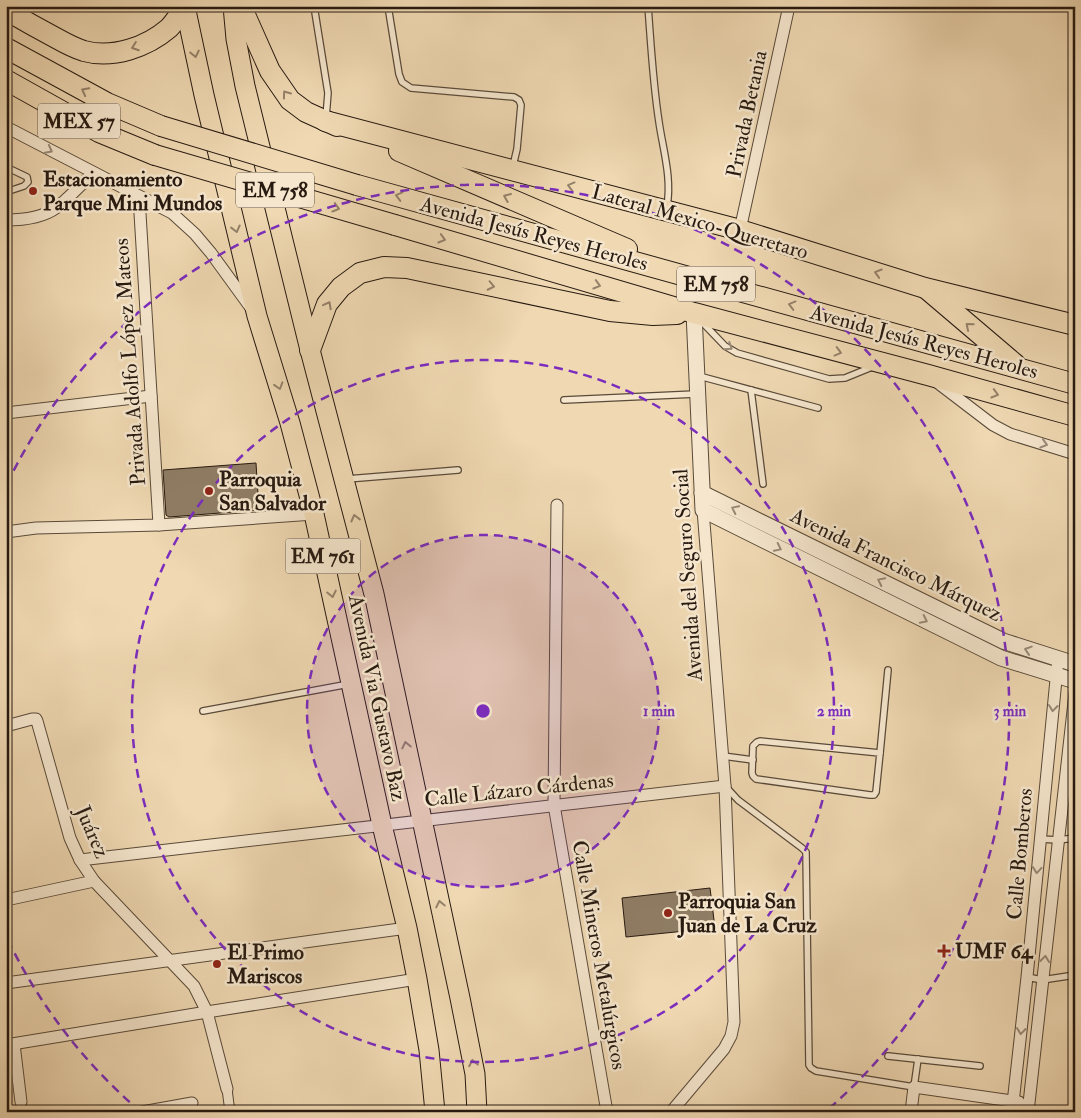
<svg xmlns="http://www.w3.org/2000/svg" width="1081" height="1118" viewBox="0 0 1081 1118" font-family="'IM FELL Double Pica',serif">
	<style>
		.building { fill: #8f7d65; stroke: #271a11 }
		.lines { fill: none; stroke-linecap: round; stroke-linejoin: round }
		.service-casing { stroke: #594a39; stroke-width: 8 }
		.pedestrian-casing { stroke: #594a39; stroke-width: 11 }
		.minor-casing { stroke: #594a39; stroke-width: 13 }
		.tertiary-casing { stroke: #594a39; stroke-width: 17 }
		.primary-casing { stroke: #271a11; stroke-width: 21 }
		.trunk-casing { stroke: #271a11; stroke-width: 22 }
		.service { stroke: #f5e6cd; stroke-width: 5.5 }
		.pedestrian { stroke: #f5e6cd; stroke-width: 9 }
		.minor { stroke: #f5e6cd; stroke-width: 11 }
		.tertiary { stroke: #f5e6cd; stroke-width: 15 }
		.primary { stroke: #efd8b2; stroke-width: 19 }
		.trunk { stroke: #efd8b2; stroke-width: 20 }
		.trunk-bridge-casing { stroke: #271a11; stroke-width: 22; stroke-linecap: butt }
		.trunk-bridge { stroke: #efd8b2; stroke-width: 20 }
		.oneway { stroke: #95826a }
		.oneway2 { stroke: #988a78 }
		.ring { fill: none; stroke: #7b2cbf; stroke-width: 2.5; stroke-dasharray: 9 6 }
		.poi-dot { fill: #8f2418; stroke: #f5e6cd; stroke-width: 2 }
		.labels { text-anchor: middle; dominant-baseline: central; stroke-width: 5; stroke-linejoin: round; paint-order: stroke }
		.shield { fill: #f5e6cd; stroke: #655749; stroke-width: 1 }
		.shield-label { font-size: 20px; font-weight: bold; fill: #271a11 }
		.street-label { font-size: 21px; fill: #271a11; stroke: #f5e6cd }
		.poi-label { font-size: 21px; font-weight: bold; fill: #271a11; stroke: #f5e6cd; text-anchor: start }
		.centre { fill: #7b2cbf; stroke: #f5e6cd; stroke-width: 2.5 }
		.ring-label { font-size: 15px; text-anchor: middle; font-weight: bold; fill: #7b2cbf; stroke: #f5e6cd; stroke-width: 5; stroke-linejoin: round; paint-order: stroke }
	</style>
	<rect width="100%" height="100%" fill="#efd8b2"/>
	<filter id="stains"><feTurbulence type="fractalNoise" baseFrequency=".004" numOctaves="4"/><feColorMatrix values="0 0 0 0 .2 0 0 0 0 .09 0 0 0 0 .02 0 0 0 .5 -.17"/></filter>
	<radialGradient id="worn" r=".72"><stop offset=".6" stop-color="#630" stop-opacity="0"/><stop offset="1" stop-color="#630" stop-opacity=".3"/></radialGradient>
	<g class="building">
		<polygon points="256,463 259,510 169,517 166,515 163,470"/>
		<polygon points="710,888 715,928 626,937 622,898"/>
	</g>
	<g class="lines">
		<defs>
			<g id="service">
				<polyline points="314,6 328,93 326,117"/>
				<polyline points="388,6 399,74 402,82 411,88 514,97 519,100 521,105 517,149 513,166"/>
				<path d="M648,6C651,45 653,84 659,122C663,150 672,178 667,206"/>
				<polyline points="6,167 27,177 28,182 24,186 6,192"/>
				<polyline points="702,322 725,346 737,353 829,379 845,378 872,367"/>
				<polyline points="699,376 818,408"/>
				<polyline points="751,390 763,484"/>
				<polyline points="564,400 696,394"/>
				<polyline points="347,479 458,470"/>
				<polyline points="203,711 349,684"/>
				<polygon points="760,741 880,753 876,792 874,795 870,795 756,779 753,776 752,773 753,746 757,742"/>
				<polyline points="880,753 888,670"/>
				<polyline points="723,756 753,760"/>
				<polyline points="726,787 738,800 802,848 806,852 809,1065 811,1068 816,1071 914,1087 918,1059"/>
				<polyline points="1040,839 1058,840 1075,838"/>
				<polyline points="1027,977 1042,980 1075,975"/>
				<polyline points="888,1056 980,1066"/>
			</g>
			<polyline id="pedestrian" points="227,1089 230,1112"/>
			<g id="minor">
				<polyline points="6,127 172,213 195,234 211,253 251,308"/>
				<polyline points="139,197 159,525"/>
				<path d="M6,220C22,220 42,218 56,208C69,198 81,184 94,173"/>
				<polyline points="740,230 789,6"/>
				<polyline points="938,383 993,425 1010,434 1075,454"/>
				<polyline points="6,413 151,396"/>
				<polyline points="557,505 554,805 607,1112"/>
				<polyline points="6,532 36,528 159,525 314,514"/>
				<polyline points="6,726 32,719 36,719 37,721 70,838 80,860 94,881 194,986 207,1012 227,1089"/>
				<polyline points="80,860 725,786"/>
				<polyline points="6,900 94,881"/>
				<polyline points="6,983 407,928"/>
				<polyline points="14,1044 21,1102"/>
				<polyline points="6,1045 207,1012 417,979"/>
				<polyline points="142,1112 192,1103"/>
				<polyline points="671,1112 724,1049 731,1036 734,1022 725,786 703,510"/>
				<polyline points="911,1112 914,1087 1019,1102"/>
				<polyline points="1012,1112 1027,977 1058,659"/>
				<polyline points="1028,1112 1075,693"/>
			</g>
			<g id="tertiary">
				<polyline points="694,313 703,510 1001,658 1075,681"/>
				<polyline points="702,493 1003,641 1075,664"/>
			</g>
			<g id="primary">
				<polyline points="185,6 204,95 257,316 290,423 314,514 382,825 407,928 417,979 429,1050 435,1112"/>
				<polyline points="233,6 236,39 245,86 310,350 374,594 460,998 475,1074 477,1112"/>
			</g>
			<g id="trunk">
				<polyline points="241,6 270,71 290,100 306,112 337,126"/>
				<path d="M6,10C23,20 39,29 56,38C65,43 74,48 84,51C113,59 147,47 169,28C175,22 180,13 185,7"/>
				<polyline points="6,48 107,103 161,126"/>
				<polyline points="6,80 99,132 155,155"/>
				<polyline points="325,121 740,230 925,288 1075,325"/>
				<polyline points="399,151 627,249"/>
				<polyline points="357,185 1075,384"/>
				<polyline points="395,225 694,313 928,375 1075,416"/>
				<polyline points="928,290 1015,364"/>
				<polyline points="310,350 327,304 341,287 360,273 384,267 407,268 610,311 653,315 677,314"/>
			</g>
		</defs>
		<use href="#service" class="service-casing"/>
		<use href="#pedestrian" class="pedestrian-casing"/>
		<use href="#minor" class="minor-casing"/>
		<use href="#tertiary" class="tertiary-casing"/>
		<use href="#primary" class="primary-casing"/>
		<use href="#trunk" class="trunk-casing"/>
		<use href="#service" class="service"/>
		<use href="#pedestrian" class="pedestrian"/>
		<use href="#minor" class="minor"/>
		<use href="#tertiary" class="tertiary"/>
		<use href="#primary" class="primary"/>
		<use href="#trunk" class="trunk"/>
		<defs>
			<g id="trunk-bridge">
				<polyline points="161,126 357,185"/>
				<polyline points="155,155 395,225"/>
			</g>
		</defs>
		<use href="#trunk-bridge" class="trunk-bridge-casing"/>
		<use href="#trunk-bridge" class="trunk-bridge"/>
	</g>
	<defs><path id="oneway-chevron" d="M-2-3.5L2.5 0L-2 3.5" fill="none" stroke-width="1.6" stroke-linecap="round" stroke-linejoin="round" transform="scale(1.25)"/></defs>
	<g class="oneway">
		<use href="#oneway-chevron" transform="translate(135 47) rotate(160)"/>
		<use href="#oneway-chevron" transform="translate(195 54) rotate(78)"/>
		<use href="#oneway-chevron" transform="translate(85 91) rotate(-152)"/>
		<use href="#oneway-chevron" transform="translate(286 94) rotate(-126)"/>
		<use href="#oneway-chevron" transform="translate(571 186) rotate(-165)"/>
		<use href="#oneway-chevron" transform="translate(399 196) rotate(-165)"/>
		<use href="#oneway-chevron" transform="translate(507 197) rotate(-157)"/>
		<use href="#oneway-chevron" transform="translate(336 208) rotate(16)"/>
		<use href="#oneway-chevron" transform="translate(236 229) rotate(76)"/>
		<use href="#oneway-chevron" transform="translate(442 239) rotate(16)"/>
		<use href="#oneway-chevron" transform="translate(878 273) rotate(-163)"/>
		<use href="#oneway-chevron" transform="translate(597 285) rotate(16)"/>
		<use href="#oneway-chevron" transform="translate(491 286) rotate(12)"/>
		<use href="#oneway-chevron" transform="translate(328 305) rotate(-62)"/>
		<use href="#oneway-chevron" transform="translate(792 305) rotate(-165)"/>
		<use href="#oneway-chevron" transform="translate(969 326) rotate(-140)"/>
		<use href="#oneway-chevron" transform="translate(838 352) rotate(15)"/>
		<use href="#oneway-chevron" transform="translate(279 386) rotate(73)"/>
		<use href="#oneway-chevron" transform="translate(995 394) rotate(16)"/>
		<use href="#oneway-chevron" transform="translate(355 518) rotate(-104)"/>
		<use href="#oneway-chevron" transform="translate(332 594) rotate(78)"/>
		<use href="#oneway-chevron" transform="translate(406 745) rotate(-102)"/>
		<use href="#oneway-chevron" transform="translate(440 904) rotate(-102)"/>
		<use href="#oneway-chevron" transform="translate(473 1063) rotate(-101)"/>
	</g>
	<g class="oneway2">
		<use href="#oneway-chevron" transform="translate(49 150) rotate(28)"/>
		<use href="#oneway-chevron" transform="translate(729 347) rotate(33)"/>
		<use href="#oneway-chevron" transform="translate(1044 444) rotate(17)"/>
		<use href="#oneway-chevron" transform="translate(735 509) rotate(-154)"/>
		<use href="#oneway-chevron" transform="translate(778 548) rotate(26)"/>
		<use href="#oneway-chevron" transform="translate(881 581) rotate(-154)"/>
		<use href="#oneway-chevron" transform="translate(924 620) rotate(26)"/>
		<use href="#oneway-chevron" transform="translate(1028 650) rotate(-162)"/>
		<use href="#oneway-chevron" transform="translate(1053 708) rotate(96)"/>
		<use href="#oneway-chevron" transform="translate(1037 870) rotate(95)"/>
		<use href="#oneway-chevron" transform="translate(1045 959) rotate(-84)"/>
		<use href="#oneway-chevron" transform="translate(1021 1031) rotate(97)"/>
	</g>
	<circle cx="483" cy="711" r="176" fill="#7b2cbf" fill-opacity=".12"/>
	<g class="ring">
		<circle cx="483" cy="711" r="176"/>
		<circle cx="483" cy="711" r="351"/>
		<path d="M141 1112A527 527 0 0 1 7 938M7 484A527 527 0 1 1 825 1112"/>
	</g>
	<g class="poi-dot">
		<circle cx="33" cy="191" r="5"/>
		<circle cx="209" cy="491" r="5"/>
		<circle cx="668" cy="913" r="5"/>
		<path d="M941.5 943.5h5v5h5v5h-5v5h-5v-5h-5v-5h5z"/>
		<circle cx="217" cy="964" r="5"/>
	</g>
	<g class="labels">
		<g class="shield">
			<rect x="38" y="103.5" width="82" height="35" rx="4"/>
			<rect x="236" y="172.5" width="78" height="35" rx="4"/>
			<rect x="677" y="266.5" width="78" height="35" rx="4"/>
			<rect x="285.5" y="538.5" width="75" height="35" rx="4"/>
		</g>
		<g class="shield-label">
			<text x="79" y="121">MEX 57</text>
			<text x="275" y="190">EM 758</text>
			<text x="716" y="284">EM 758</text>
			<text x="323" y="556">EM 761</text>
		</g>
		<g class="street-label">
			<text transform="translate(747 114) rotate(-78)">Privada Betania</text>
			<text transform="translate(700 222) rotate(16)">Lateral Mexico-Queretaro</text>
			<text transform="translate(534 234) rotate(15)">Avenida Jesús Reyes Heroles</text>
			<text transform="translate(924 342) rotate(15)">Avenida Jesús Reyes Heroles</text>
			<text transform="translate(130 362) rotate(-94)">Privada Adolfo López Mateos</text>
			<text transform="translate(896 565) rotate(26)">Avenida Francisco Márquez</text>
			<text transform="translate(688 575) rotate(-94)">Avenida del Seguro Social</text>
			<text transform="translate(377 698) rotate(78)">Avenida Via Gustavo Baz</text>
			<text transform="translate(519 790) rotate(-6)">Calle Lázaro Cárdenas</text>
			<text transform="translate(92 832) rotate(67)">Juárez</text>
			<text transform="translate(1020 854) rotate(-85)">Calle Bomberos</text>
			<text transform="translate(599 955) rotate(80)">Calle Mineros Metalúrgicos</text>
		</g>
		<g class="poi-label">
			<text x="43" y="179">Estacionamiento<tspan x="43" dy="24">Parque Mini Mundos</tspan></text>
			<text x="219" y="479">Parroquia<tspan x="219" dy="24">San Salvador</tspan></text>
			<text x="678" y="901">Parroquia San<tspan x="678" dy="24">Juan de La Cruz</tspan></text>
			<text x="955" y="951">UMF 64</text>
			<text x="227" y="952">El Primo<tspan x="227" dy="24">Mariscos</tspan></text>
		</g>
	</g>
	<circle cx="483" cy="711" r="8" class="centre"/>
	<g class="ring-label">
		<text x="659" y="716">1 min</text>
		<text x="834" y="716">2 min</text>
		<text x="1010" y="716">3 min</text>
	</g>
	<rect width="1081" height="1118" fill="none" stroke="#efd8b2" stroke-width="25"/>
	<rect x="8" y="8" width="1066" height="1103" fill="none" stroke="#271a11" stroke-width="2.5"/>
	<rect x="12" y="12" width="1056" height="1093" fill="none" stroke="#271a11"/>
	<rect width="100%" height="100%" filter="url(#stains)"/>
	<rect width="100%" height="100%" fill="url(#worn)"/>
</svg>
